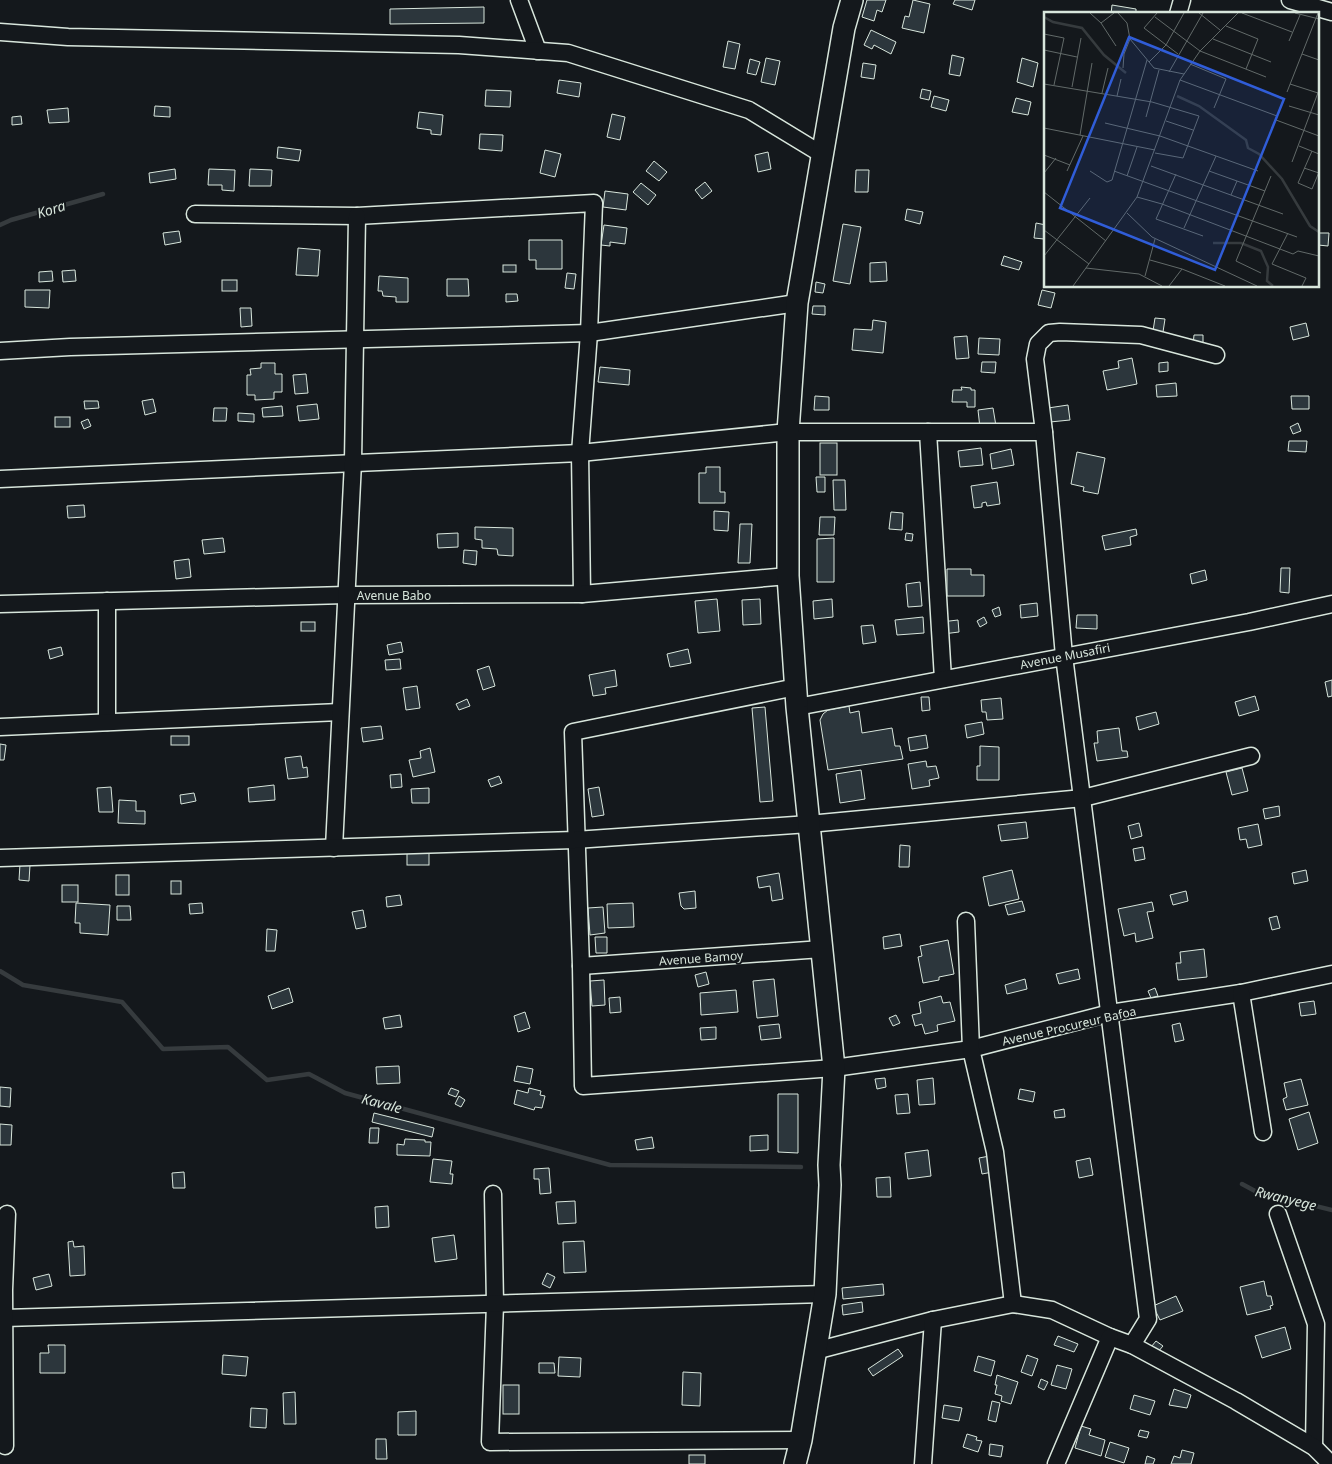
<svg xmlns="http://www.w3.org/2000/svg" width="1332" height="1464" viewBox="0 0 1332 1464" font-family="'Noto Sans',sans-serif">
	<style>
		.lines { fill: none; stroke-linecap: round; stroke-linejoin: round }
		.stream { stroke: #363b3e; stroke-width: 4.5 }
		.building { fill: #2c363c; stroke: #d8e6dc }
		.minor-casing { stroke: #d8e6dc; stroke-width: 19 }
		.major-casing { stroke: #d8e6dc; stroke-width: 24 }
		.minor { stroke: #14181c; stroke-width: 16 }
		.major { stroke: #14181c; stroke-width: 21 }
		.labels { text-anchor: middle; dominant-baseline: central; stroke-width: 4; stroke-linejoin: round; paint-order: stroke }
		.street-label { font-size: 12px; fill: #d8e6dc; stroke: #14181c }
		.water-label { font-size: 14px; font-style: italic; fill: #d8e6dc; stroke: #14181c }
		.inset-river { fill: none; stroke: #363b3e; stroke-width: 2.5 }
		.inset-road { fill: none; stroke: #626a69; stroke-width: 1 }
		.view { fill: #305dd8; fill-opacity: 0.15; stroke: #305dd8; stroke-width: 2.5 }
		.inset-edge { fill: none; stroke: #d8e6dc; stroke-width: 2.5 }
	</style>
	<rect width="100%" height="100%" fill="#14181c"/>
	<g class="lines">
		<g class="stream">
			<polyline points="0,225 11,220 103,194"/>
			<polyline points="0,971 23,985 122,1002 163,1049 228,1047 267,1080 309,1074 345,1093 610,1165 801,1167"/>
			<polyline points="1242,1184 1255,1191 1332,1210"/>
		</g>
	</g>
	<g class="building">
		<polygon points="867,0 886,0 882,12 877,10 874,21 862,17"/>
		<polygon points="913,0 930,4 924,33 902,28 905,16 909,17"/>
		<polygon points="955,0 975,0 972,10 953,4"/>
		<polygon points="1112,5 1136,9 1136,14 1111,14"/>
		<polygon points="484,7 484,23 390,24 390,9"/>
		<polygon points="871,30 896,42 891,54 874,45 872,49 864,45"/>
		<polygon points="728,41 740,44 735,69 723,67"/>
		<polygon points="952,55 964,58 960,76 949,74"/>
		<polygon points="766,58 780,61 775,85 761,82"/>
		<polygon points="1022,58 1038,63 1033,87 1017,82"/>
		<polygon points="750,59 760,62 756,75 747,73"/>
		<polygon points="863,63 876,65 874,79 861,77"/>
		<polygon points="559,80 581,83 579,97 557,93"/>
		<polygon points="922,89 931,91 929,100 920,98"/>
		<polygon points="486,90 511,91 510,107 485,106"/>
		<polygon points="934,96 949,100 946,111 931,107"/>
		<polygon points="1016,98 1031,102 1028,115 1012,112"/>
		<polygon points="155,106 170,107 170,117 154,116"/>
		<polygon points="68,108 69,122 49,123 47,110"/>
		<polygon points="419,112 443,115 441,135 431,134 431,130 417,128"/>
		<polygon points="612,114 625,117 620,140 607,137"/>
		<polygon points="21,116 22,124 12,125 12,117"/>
		<polygon points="480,134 503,135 502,151 479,149"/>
		<polygon points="278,147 301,150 299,161 277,158"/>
		<polygon points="545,150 561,154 555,177 540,173"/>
		<polygon points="768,152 771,169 758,172 755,155"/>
		<polygon points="654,161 667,172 659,181 646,171"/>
		<polygon points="175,169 176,179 150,183 149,173"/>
		<polygon points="209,169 235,170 234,191 222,190 222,185 208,185"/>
		<polygon points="250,169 272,170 271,186 249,186"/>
		<polygon points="856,170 869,170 868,192 855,192"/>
		<polygon points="705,182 712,191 702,199 695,190"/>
		<polygon points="641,183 656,195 648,205 633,192"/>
		<polygon points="605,191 628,194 626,210 603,207"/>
		<polygon points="907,209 923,212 920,224 905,220"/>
		<polygon points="1036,223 1046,225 1044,239 1034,238"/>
		<polygon points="843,224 861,227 850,284 833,281"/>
		<polygon points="604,225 627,228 625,244 610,242 610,246 601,245"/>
		<polygon points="179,231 181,242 165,245 163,233"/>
		<polygon points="1318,233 1329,233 1328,246 1318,245"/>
		<polygon points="529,240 562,240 562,269 536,269 536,260 529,260"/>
		<polygon points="298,248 320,250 318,276 296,275"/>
		<polygon points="1004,256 1022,262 1019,270 1001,265"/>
		<polygon points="886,262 887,281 870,282 870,263"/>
		<rect x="503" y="265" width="13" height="7"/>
		<polygon points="75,270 76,281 63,282 62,271"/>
		<polygon points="52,271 53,281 39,282 39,272"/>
		<polygon points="567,273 576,274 574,289 565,288"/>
		<polygon points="379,276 408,278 408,302 396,302 396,297 383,296 382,291 378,291"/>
		<polygon points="447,279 468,279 469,296 447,296"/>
		<rect x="222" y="280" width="15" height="11"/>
		<polygon points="816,282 825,284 823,293 815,292"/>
		<polygon points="25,290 50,290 49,308 25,307"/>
		<polygon points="1042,290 1055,293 1051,308 1038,305"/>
		<polygon points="506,294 517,294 518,301 506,302"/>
		<polygon points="813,306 825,306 825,315 812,314"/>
		<polygon points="240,308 251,308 252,326 241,327"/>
		<polygon points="1155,318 1165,319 1163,332 1153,331"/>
		<polygon points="873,320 886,322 883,353 852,350 854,329 872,330"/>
		<polygon points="1306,323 1309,336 1293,340 1290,327"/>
		<polygon points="1194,335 1203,335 1203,345 1193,345"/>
		<polygon points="967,336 969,358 956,359 954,337"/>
		<polygon points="979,338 1000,339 999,355 978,354"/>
		<polygon points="1132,358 1137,384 1107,390 1103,371 1119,368 1118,361"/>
		<polygon points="982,362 996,362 995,373 981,372"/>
		<polygon points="1168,362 1168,371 1159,372 1159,363"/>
		<polygon points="261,363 275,363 275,374 282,374 282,392 274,392 274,399 255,400 255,395 247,395 247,375 251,375 250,369 261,368"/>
		<polygon points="600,367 630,370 629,385 598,382"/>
		<polygon points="306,374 308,393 295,394 293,375"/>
		<polygon points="1176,383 1177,396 1157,397 1156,385"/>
		<polygon points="961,387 971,388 971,390 975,390 975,407 967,407 967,402 952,402 953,390 962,390"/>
		<polygon points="815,396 829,397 829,410 814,410"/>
		<polygon points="1291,396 1309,396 1309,409 1292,409"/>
		<polygon points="153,399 156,412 145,415 142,401"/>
		<polygon points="84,401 98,401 99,408 85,409"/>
		<polygon points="317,404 319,419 299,421 297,406"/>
		<polygon points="1068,405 1070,420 1050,422 1048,408"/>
		<polygon points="282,406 283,416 263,417 262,408"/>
		<polygon points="214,408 227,408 226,421 213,421"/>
		<polygon points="993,408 996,426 980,428 978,410"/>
		<polygon points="238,413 254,414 254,422 238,421"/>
		<rect x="55" y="417" width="15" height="10"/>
		<polygon points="88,419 91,426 84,429 81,422"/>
		<polygon points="1298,423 1301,431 1293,434 1290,427"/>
		<polygon points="1289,441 1307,441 1306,452 1288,451"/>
		<rect x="820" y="443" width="17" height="32"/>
		<polygon points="981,448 983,465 960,467 958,451"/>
		<polygon points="1011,449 1014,465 992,469 990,454"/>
		<polygon points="1077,452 1105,458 1098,494 1083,491 1084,487 1071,484"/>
		<polygon points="706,467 720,467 720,492 725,492 725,503 699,503 699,473 706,473"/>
		<polygon points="816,477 825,477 825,492 817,492"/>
		<polygon points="833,480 845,480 846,510 834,510"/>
		<polygon points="997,482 1000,504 987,506 986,502 982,503 982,507 974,508 971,486"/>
		<polygon points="84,505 85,517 68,518 67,506"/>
		<polygon points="714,511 729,512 728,531 714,530"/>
		<polygon points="891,512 903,513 902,530 889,529"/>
		<polygon points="820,517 835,517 834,535 819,535"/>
		<polygon points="740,524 752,524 750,563 738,563"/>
		<polygon points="475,527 513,528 513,556 498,555 497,549 482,548 482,540 475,539"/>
		<polygon points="1136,529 1137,535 1130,537 1131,545 1105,550 1102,536"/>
		<polygon points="458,533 458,547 438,548 437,534"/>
		<polygon points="906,533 913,534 912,541 905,540"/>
		<polygon points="223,538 225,552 204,554 202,540"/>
		<polygon points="834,538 834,582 817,582 817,539"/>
		<polygon points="464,550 477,551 476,565 463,563"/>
		<polygon points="189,559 191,577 176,579 174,561"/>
		<polygon points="1281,568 1290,568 1289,593 1280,592"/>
		<polygon points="947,569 971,569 971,575 984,575 984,596 947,596"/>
		<polygon points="1205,570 1207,580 1192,584 1190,574"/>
		<polygon points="920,582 922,606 908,607 906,584"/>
		<polygon points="717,599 720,631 698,633 695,601"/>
		<polygon points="760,599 761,624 743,625 742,600"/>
		<polygon points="832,599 833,617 814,619 813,601"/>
		<polygon points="1037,603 1038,616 1021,618 1020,605"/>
		<polygon points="999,607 1001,615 995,617 992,610"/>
		<polygon points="1077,615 1097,615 1097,629 1076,628"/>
		<polygon points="923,617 924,633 897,635 895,620"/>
		<polygon points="984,617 987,623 980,627 977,621"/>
		<polygon points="958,620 959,632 943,634 941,622"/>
		<rect x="301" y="622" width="14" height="9"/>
		<polygon points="873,625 876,642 863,644 861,626"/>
		<polygon points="401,642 403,652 389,655 387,645"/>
		<polygon points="61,647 63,655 50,659 48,650"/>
		<polygon points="688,649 691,663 670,667 667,654"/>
		<polygon points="400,659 401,669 386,670 385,660"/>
		<polygon points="489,666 495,686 483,690 477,670"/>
		<polygon points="615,670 617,686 605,688 606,694 593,696 589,675"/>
		<polygon points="1332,680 1332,696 1328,697 1325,682"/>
		<polygon points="417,686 420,708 406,710 403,688"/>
		<polygon points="1255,696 1259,710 1239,716 1235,702"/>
		<polygon points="921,697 929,697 930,710 922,711"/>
		<polygon points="1001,698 1003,719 987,720 986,712 982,712 981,700"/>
		<polygon points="467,699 470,706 459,710 456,704"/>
		<polygon points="849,706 850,713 859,711 862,733 892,728 895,746 900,746 903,759 828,770 820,720 823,714 828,710"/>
		<polygon points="765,707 773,801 760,802 752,708"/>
		<polygon points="1156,712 1159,724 1139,730 1136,717"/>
		<polygon points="982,722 984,734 967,738 965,725"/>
		<polygon points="381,726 383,739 363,742 361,728"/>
		<polygon points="1119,728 1122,751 1127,751 1128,757 1097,761 1094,743 1098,743 1097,731"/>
		<polygon points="926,735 928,748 910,751 908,738"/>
		<rect x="171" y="736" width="18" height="9"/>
		<polygon points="0,744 6,745 4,760 0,760"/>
		<polygon points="980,746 999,747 999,780 977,780 977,766 980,766"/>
		<polygon points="430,748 435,772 413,777 409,760 421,758 420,751"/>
		<polygon points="301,756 303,768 307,767 308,777 288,779 285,758"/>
		<polygon points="926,761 927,767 936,766 939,778 929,780 930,786 912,789 908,764"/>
		<polygon points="1242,768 1248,791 1232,795 1226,772"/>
		<polygon points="861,770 865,799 840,803 836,774"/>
		<polygon points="401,774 402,787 391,788 390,775"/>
		<polygon points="499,776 502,783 491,787 488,780"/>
		<polygon points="274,785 275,800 249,802 248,788"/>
		<polygon points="111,787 113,812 99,812 97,788"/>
		<polygon points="599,787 604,815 592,817 588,789"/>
		<polygon points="429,788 429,803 412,803 411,789"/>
		<polygon points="194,793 196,801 181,804 180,795"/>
		<polygon points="119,800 136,801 136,811 145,811 145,824 118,823"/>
		<polygon points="1279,806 1280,816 1265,819 1263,809"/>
		<polygon points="1026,822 1028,838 1001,841 998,825"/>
		<polygon points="1139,823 1142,836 1131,839 1128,826"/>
		<polygon points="1258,824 1262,845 1248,848 1246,839 1240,840 1238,828"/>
		<polygon points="900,845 910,846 909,867 899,867"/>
		<polygon points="1143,847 1145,859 1135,861 1133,849"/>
		<rect x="407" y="851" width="22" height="14"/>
		<polygon points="20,864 30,865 29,881 19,880"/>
		<polygon points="1012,870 1019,899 989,906 983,877"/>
		<polygon points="1306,870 1308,881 1294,884 1292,873"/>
		<polygon points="779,873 783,899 772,901 770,886 759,888 757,877"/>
		<rect x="116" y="875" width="13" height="20"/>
		<rect x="171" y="881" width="10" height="13"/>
		<rect x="62" y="885" width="16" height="17"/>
		<polygon points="695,891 696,908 684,909 681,906 679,893"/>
		<polygon points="1186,891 1188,901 1173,905 1170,895"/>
		<polygon points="400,895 402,905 387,907 386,897"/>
		<polygon points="1022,901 1025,911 1008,915 1005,905"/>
		<polygon points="1152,902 1154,911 1147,912 1153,938 1136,942 1135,933 1124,936 1118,909"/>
		<polygon points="76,903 110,905 108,935 80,933 80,923 75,923"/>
		<polygon points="202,903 203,913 190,914 189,904"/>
		<polygon points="633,903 634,927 608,928 607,904"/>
		<polygon points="117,906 130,906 131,920 117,920"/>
		<polygon points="603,907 605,933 590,935 588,908"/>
		<polygon points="363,910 366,927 356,929 352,912"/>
		<polygon points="1277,916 1280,928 1272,930 1269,918"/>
		<polygon points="267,929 277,930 275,951 266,951"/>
		<polygon points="900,934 902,946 884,949 883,937"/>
		<polygon points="595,937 607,937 607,953 596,953"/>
		<polygon points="948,940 954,974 939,977 939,980 923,983 918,957 922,956 920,946"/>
		<polygon points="1204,949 1207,977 1178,980 1176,963 1181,963 1180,952"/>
		<polygon points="1078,969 1080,979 1059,984 1056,974"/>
		<polygon points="706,972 709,984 698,987 695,975"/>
		<polygon points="774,979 778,1016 757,1018 753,981"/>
		<polygon points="1025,979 1027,989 1007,994 1005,985"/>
		<polygon points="604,980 605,1005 592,1006 590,981"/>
		<polygon points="289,988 293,1002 272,1009 268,996"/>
		<polygon points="1155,988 1158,996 1151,998 1148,991"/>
		<polygon points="736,990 738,1012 701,1015 700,993"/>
		<polygon points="941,996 943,1003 950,1002 955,1021 937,1025 938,1031 925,1034 922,1024 915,1026 912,1015 921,1013 919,1002"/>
		<polygon points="620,997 621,1012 610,1013 609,998"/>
		<polygon points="1314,1001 1316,1014 1301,1016 1299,1003"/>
		<polygon points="525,1012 530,1028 518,1032 514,1016"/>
		<polygon points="400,1015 402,1027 385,1029 383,1018"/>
		<polygon points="896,1015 900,1023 893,1026 889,1018"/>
		<polygon points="1180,1023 1184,1040 1175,1042 1172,1025"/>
		<polygon points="779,1024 781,1038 761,1040 759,1026"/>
		<polygon points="716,1027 716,1039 701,1040 700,1028"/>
		<polygon points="399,1066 400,1083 377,1084 376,1067"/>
		<polygon points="517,1066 533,1069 530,1084 514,1081"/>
		<polygon points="885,1078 886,1087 877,1089 875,1079"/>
		<polygon points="933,1078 935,1104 919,1105 917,1080"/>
		<polygon points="1301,1079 1308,1105 1286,1110 1283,1099 1287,1097 1284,1083"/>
		<polygon points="0,1087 11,1088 10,1107 0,1106"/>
		<polygon points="451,1088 459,1091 456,1097 448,1094"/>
		<polygon points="529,1088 541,1091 540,1095 545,1096 542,1108 535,1107 534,1110 514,1104 517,1090 528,1093"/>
		<polygon points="1020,1089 1035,1092 1033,1102 1018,1099"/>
		<polygon points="778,1094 798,1094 798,1153 778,1152"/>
		<polygon points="908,1094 910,1113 897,1114 895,1095"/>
		<polygon points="459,1096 465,1100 461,1107 455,1104"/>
		<polygon points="1064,1109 1065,1117 1055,1118 1054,1111"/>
		<polygon points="1309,1112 1318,1143 1298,1150 1289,1119"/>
		<polygon points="374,1113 434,1128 432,1137 372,1122"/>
		<polygon points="0,1124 12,1125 11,1145 0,1145"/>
		<polygon points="370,1128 379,1128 378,1143 369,1143"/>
		<polygon points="768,1135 768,1150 750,1151 750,1136"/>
		<polygon points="652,1137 654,1148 637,1150 635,1140"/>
		<polygon points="405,1139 425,1140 425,1142 431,1142 430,1156 397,1155 397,1144 404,1145"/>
		<polygon points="928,1150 931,1176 908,1179 905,1153"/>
		<polygon points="1000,1154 1003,1170 982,1174 979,1158"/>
		<polygon points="1090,1158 1093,1175 1079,1178 1076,1161"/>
		<polygon points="433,1159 452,1161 450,1174 453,1174 452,1184 430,1182"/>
		<polygon points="549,1168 551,1193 540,1194 539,1179 534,1179 534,1169"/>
		<polygon points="184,1172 185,1188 173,1188 172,1173"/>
		<polygon points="890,1177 891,1197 877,1197 876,1178"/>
		<polygon points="575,1201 576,1223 558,1224 556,1202"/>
		<polygon points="388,1206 389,1227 376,1228 375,1207"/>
		<polygon points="454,1235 457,1259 435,1262 432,1238"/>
		<polygon points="73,1241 74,1247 84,1246 85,1275 70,1276 68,1242"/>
		<polygon points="584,1241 586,1272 564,1273 563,1242"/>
		<polygon points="547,1273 555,1277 550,1288 542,1284"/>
		<polygon points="49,1274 52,1286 36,1290 33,1278"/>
		<polygon points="1264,1281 1267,1296 1271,1296 1273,1305 1270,1306 1271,1309 1247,1315 1240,1287"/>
		<polygon points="883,1284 884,1295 843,1299 842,1288"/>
		<polygon points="1176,1296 1183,1311 1160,1320 1153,1306"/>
		<polygon points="862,1302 863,1312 843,1315 842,1305"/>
		<polygon points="1285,1327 1291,1349 1262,1358 1255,1336"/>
		<polygon points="1058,1336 1078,1344 1074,1352 1054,1345"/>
		<polygon points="1156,1341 1163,1346 1157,1353 1151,1347"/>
		<polygon points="48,1345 65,1345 65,1373 40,1373 40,1353 49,1353"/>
		<polygon points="898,1349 903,1356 873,1376 868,1369"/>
		<polygon points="223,1355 248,1357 246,1376 222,1374"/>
		<polygon points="1027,1355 1038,1359 1032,1376 1021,1372"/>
		<polygon points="978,1356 995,1361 991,1376 974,1371"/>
		<polygon points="559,1357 581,1358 580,1377 558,1376"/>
		<polygon points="539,1363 554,1363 555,1373 539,1373"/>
		<polygon points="1057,1365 1072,1369 1066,1389 1051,1385"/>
		<polygon points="683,1372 701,1373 700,1406 682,1405"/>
		<polygon points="997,1375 1018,1382 1011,1404 1001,1401 1002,1396 995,1394 997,1385 995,1385"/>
		<polygon points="1041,1379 1048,1382 1044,1390 1038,1387"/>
		<rect x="503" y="1385" width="16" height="29"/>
		<polygon points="1174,1389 1191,1395 1187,1408 1169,1405"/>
		<polygon points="295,1392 296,1424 284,1424 283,1393"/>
		<polygon points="1134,1395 1155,1401 1150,1415 1130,1409"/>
		<polygon points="992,1401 1000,1403 996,1422 988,1420"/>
		<polygon points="944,1405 962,1408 959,1421 942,1418"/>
		<polygon points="251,1408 267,1409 266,1428 250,1427"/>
		<polygon points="416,1411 416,1435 398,1435 398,1412"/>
		<polygon points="1081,1426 1091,1429 1089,1435 1105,1440 1101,1456 1075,1448"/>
		<polygon points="1140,1430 1149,1432 1147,1438 1138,1436"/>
		<polygon points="967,1434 977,1437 976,1440 982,1441 978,1452 963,1447"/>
		<polygon points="376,1439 386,1439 387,1459 376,1459"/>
		<polygon points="1110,1442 1129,1448 1124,1463 1105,1457"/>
		<polygon points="990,1444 1003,1446 1001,1457 989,1455"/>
		<polygon points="1182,1450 1194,1453 1191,1464 1171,1464 1174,1456 1180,1458"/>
		<rect x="689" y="1455" width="16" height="9"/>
		<polygon points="1147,1456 1155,1459 1153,1464 1145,1464"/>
	</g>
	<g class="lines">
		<defs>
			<g id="minor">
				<polyline points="519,0 538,51"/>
				<polyline points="1290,0 1332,12"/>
				<polyline points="1178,14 1182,0"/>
				<polyline points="0,32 68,37 459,45 568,53 749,110 823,155"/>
				<polyline points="195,214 357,216 594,203 589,333 580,453 582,594"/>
				<polyline points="0,351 70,347 589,333 797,303"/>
				<polyline points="928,432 943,679"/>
				<polyline points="0,479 580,453 788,432 1044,432"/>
				<polyline points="0,604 346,595 582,594 788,576"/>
				<polyline points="796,687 573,732 581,966 583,1086 834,1068 971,1049 1110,1013 1241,993 1332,974"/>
				<polyline points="797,707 1249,622 1332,604"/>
				<polyline points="107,722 107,601"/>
				<polyline points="0,727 340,712"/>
				<polyline points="334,848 353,462 357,216"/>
				<polyline points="0,858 575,840 809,824 1083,798 1251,756"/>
				<polyline points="966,921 971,1049 995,1152 1013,1304"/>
				<polyline points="581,966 822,949"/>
				<polyline points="1241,993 1263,1132"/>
				<polyline points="493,1194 495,1304 490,1442 801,1440"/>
				<polyline points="1278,1214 1316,1324 1314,1447"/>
				<polyline points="4,1318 825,1294"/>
				<polyline points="1132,1345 1148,1319 1064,656 1044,432 1035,359 1038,344 1049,333 1060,332 1141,335 1216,355"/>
				<polyline points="815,1351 933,1320 1013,1304 1052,1310 1110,1337 1132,1345 1236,1401 1314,1447 1331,1464"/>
				<polyline points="5,1446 4,1290 7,1214"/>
				<polyline points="923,1464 933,1320"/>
				<polyline points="1056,1464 1110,1337"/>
			</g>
			<polyline id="major" points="795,1464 801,1440 825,1294 830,1185 829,1165 834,1068 797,707 788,576 788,432 797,303 844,28 852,0"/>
		</defs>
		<use href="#minor" class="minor-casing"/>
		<use href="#major" class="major-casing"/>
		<use href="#minor" class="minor"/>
		<use href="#major" class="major"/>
	</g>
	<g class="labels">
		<g class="street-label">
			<text x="394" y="595">Avenue Babo</text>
			<text transform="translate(1065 656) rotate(-11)">Avenue Musafiri</text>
			<text transform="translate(701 958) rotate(-4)">Avenue Bamoy</text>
			<text transform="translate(1069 1026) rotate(-13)">Avenue Procureur Bafoa</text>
		</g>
		<g class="water-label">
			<text transform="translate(51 209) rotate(-17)">Kora</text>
			<text transform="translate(382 1103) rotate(15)">Kavale</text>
			<text transform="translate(1286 1198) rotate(14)">Rwanyege</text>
		</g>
	</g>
	<g transform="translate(1044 12)">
		<rect width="275" height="275" fill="#14181c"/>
		<path class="inset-river" d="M0,5L9,10L38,16L60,43L82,61M133,84L155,94L202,128L204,136L215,142L238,167L266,214L275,220M169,231H197L217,239L224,255L223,269L229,274"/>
		<path class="inset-road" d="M46,1L57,11L70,1M74,1L83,11L86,27L110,56L140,62M113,1L100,16L134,42M155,1L176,18M198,1L248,20M251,1L275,7M111,5L156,39L222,65M57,11L72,34M182,14L214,27L202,57M0,22L20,26L10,73M169,27L227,50M245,29L256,3M0,38L33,45M258,42L275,48M105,50L122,33L140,1M146,52L182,67L170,96M79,56L80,42L86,27M125,60L159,1M136,68L233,104M0,72L108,90L155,104L139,146L111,141M246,72L274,81M28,75L37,26M243,80L274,1M58,81L64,56M73,84L77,67M245,94L275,103M102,105L115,58M232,108L275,124M122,109L149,118M61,111L116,124L214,159M0,116L111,138M228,116L239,89M36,123L48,51M255,134L275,142M268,139L254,171L268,177L275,160M0,143L26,153M248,150L275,78M107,154L239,202M260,156L275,161M23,159L39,124M46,159L63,170L68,168L103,48M70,159L253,225M165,159L221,179M0,161L12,146M132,162L112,207L159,224M83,164L93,135M0,180L62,229M187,183L193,169M93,185L118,192L249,242L254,239L275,244M83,201L108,225L213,274M140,216L172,144M0,218L45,252M244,221L228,252L262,266L258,274M0,244L46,186M106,248L138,257L181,274M42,256L95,262L118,274M217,261L192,249L227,164M101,264L111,227M29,274L93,185L136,68L156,39L194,1M125,274L138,257"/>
		<path class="view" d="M85,25L240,87L171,258L16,196Z"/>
		<rect width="275" height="275" class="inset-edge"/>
	</g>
</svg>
